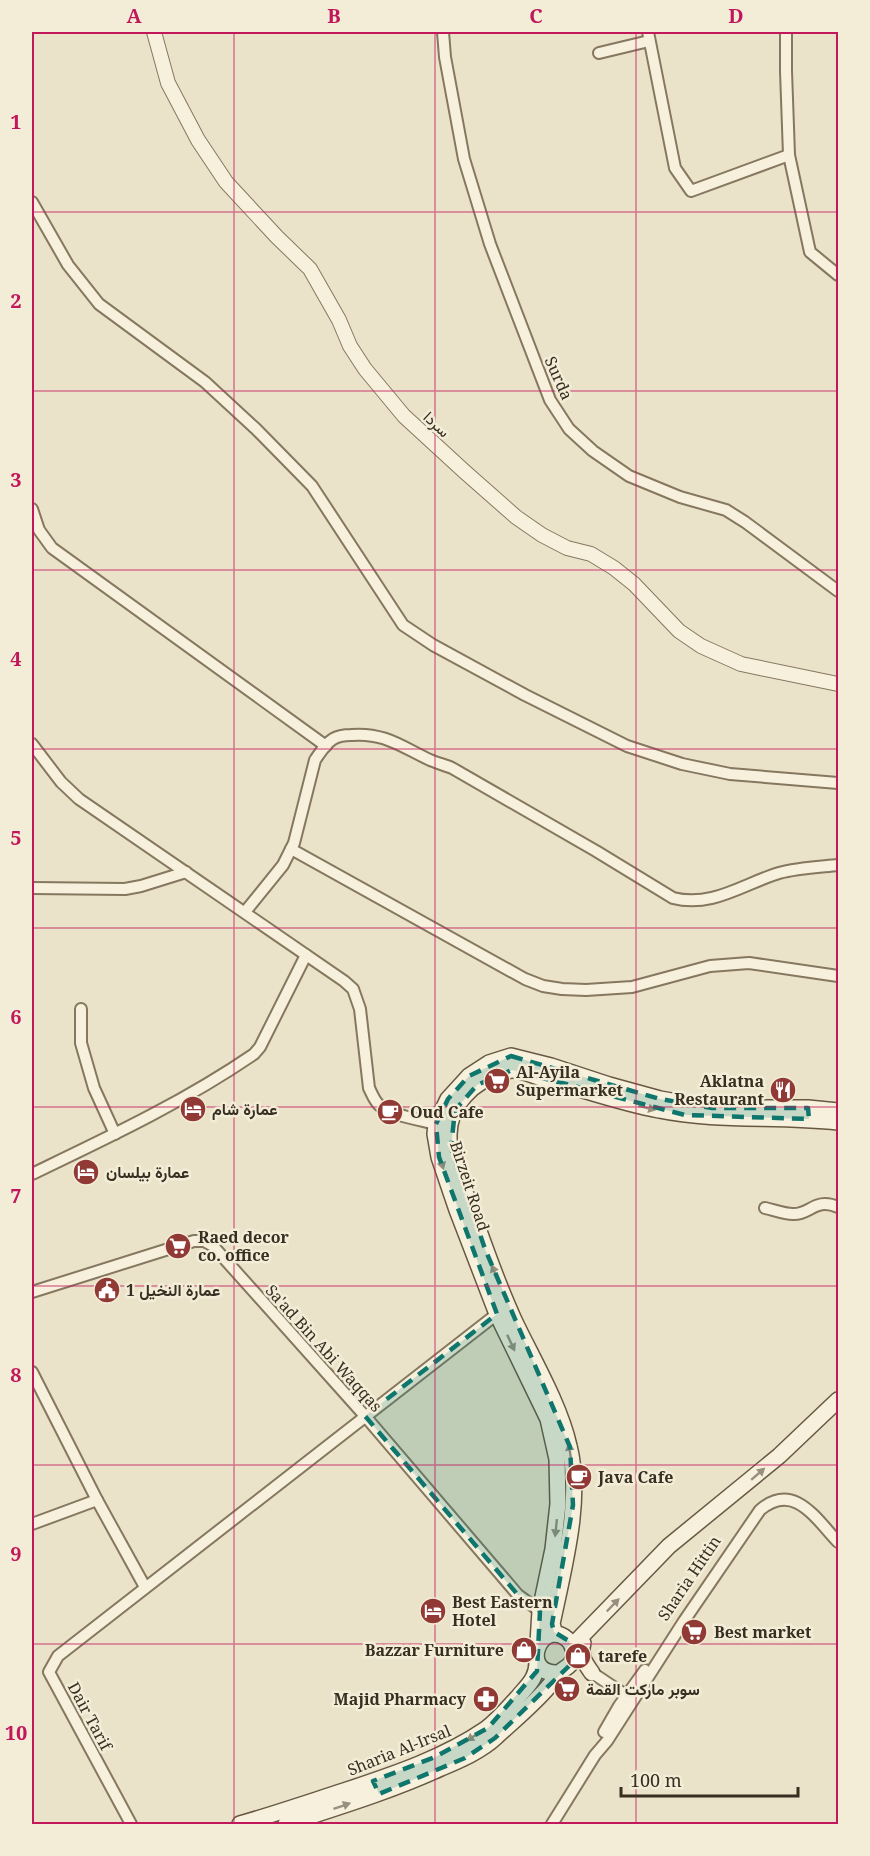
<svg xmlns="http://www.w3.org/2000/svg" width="870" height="1856" viewBox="0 0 870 1856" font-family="'Noto Serif',Vazirmatn,serif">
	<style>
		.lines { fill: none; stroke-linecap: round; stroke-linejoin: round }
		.minor-casing { stroke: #86775f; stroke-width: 14 }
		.tertiary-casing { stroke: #86775f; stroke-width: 16 }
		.secondary-casing { stroke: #685842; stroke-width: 18 }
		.minor { stroke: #f7f0dc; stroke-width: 10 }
		.tertiary { stroke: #f7f0dc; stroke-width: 14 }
		.secondary { stroke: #f7f0dc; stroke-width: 15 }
		.oneway { fill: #988f7e }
		.marked { fill: #0f766e; fill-opacity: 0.2; stroke: #0f766e; stroke-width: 4.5; stroke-dasharray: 12 8; stroke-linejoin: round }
		.grid { fill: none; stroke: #c2185b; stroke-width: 1.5; stroke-opacity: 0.55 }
		.labels { text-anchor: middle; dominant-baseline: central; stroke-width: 5; stroke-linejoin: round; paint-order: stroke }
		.street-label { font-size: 16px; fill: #382e21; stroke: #f3edd8 }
		.poi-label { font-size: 16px; font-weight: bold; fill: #382e21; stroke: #f3edd8; text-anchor: start }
		.neatline { fill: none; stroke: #c2185b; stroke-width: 2 }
		.grid-label { font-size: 20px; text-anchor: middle; font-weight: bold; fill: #c2185b }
	</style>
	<rect width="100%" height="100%" fill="#ebe3c9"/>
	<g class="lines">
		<defs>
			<g id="minor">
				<polyline points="443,32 445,57 464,159 490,244 550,400 569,429 593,451 629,476 680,497 726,510 745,522 838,591"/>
				<polyline points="648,32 675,168 691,191 789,155"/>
				<polyline points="786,32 786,71 789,155 810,252 838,275"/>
				<polyline points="599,53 649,41"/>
				<polyline points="32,202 68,265 99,304 205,382 256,429 312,486 403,625 433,645 525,695 627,746 682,764 730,774 838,783"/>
				<polyline points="32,509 39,530 52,548 326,746"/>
				<path d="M32,744L61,782L79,799L344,981L353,989L360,1009L369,1088C372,1094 374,1100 379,1105C389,1115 421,1120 436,1124"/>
				<polyline points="291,849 525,979 543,986 562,989 586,990 632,987 710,966 749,963 838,976"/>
				<polyline points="32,888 125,889 141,886 186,872"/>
				<path d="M245,912L283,865L294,843L315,760C320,753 325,744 333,739C338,736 345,735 351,735C384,732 402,747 430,760C437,763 445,765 452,768L596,851L673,898C712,908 743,884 779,873C797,868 819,867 838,865"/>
				<polyline points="81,1009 81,1043 94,1088 115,1134"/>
				<path d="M32,1174C107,1138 184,1102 254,1054L260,1047L306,955"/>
				<path d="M765,1208C774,1210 784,1214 793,1214C810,1215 815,1197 838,1207"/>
				<polyline points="32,1292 194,1241 204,1241 213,1246 365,1416 518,1595 540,1611"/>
				<polyline points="32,1372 97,1500"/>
				<polyline points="32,1524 97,1500 145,1587"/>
				<polyline points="588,1670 630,1698"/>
				<polyline points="604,1732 619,1706 645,1670"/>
				<polyline points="131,1824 49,1672 58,1656 497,1314"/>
				<path d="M552,1824L595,1755L607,1741L684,1621L760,1510C794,1481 816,1519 838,1542"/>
			</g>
			<polyline id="tertiary" points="154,32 168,83 198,140 226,182 277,237 310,269 339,320 350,346 365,369 404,416 465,472 516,517 542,535 567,548 591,554 614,568 634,584 679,631 701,646 741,664 838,684"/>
			<g id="secondary">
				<path d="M555,1634L552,1624C563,1570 583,1500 569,1446C560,1405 532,1358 514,1320C496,1281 482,1240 468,1200C461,1180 449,1158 449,1137C448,1105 474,1080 503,1073C506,1072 509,1070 512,1070C522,1070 535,1076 544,1079C583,1089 620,1103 659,1110C718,1122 779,1115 838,1122"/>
				<polyline points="538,1643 540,1611 553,1549 558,1504 557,1459 548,1419 497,1314 457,1210 439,1157 435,1134 436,1124 448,1099 469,1076 489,1063 511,1056 551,1066 609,1085 660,1099 712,1108 808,1108 838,1111"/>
				<path d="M583,1643C579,1655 585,1663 592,1673"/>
				<polyline points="572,1646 669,1546 779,1456 838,1400"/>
				<path d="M240,1824C275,1814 310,1802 344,1791C392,1775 444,1758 486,1729C498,1720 508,1708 518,1697C528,1685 537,1678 537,1662"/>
				<path d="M286,1824C338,1807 391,1791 441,1768C460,1760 481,1751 496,1737C512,1722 536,1702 549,1686C552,1683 554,1678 557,1675C563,1668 573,1667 574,1655C574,1649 572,1643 567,1639C540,1617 518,1675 559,1673"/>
			</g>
		</defs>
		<use href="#minor" class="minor-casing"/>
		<use href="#tertiary" class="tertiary-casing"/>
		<use href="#secondary" class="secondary-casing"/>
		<use href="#minor" class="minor"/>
		<use href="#tertiary" class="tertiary"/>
		<use href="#secondary" class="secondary"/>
	</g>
	<defs><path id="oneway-solid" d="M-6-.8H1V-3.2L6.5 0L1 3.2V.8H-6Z" transform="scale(1.5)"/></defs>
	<g class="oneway">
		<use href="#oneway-solid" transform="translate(647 1108) rotate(14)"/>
		<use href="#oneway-solid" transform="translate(441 1161) rotate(74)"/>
		<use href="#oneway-solid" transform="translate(495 1273) rotate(-112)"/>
		<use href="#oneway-solid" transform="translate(511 1343) rotate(65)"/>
		<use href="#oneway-solid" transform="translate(570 1452) rotate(-99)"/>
		<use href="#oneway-solid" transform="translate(758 1474) rotate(-41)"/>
		<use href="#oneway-solid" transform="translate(556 1528) rotate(96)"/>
		<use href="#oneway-solid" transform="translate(613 1605) rotate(-46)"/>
		<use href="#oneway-solid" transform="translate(474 1736) rotate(147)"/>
		<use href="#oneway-solid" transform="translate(342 1806) rotate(-19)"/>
	</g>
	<path class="marked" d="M511,1056L660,1099L712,1108H808L809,1119L685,1115L512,1070L477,1085L455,1110L451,1148L485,1249L570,1447L573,1505L552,1624L554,1632L569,1641L574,1656L569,1666L495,1738L465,1758L379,1794L373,1781L435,1757L488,1728L537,1671L540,1611L518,1595L365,1416L497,1314L439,1157L436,1124L448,1099L469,1076Z"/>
	<path class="grid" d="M234,32V1824M435,32V1824M636,32V1824M32,212H838M32,391H838M32,570H838M32,749H838M32,928H838M32,1107H838M32,1286H838M32,1465H838M32,1644H838"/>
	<defs>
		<symbol id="supermarket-disc" viewBox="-11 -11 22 22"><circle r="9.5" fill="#913934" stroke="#f3edd8"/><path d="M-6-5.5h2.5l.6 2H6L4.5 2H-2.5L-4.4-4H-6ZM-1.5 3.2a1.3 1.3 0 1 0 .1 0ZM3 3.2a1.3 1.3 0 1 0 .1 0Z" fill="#fff"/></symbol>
		<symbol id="restaurant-disc" viewBox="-11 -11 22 22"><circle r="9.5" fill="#913934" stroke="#f3edd8"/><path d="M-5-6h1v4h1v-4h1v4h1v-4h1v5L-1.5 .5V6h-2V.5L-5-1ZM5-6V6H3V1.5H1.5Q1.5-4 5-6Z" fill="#fff"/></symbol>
		<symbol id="hotel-disc" viewBox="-11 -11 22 22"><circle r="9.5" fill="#913934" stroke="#f3edd8"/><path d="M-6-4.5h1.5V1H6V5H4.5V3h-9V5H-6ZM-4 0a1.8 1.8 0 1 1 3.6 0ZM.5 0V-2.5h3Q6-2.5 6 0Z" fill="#fff"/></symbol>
		<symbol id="cafe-disc" viewBox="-11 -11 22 22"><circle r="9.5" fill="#913934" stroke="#f3edd8"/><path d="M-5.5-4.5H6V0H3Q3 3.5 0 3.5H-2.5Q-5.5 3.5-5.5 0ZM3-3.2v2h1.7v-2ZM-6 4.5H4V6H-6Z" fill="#fff"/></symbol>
		<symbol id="civic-disc" viewBox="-11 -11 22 22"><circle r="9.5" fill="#913934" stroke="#f3edd8"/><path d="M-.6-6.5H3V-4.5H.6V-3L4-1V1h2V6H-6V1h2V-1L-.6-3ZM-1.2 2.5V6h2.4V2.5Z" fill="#fff"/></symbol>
		<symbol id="shop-disc" viewBox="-11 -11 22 22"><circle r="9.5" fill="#913934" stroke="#f3edd8"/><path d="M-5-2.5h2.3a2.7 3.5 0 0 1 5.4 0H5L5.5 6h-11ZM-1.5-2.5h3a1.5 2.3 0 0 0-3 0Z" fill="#fff"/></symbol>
		<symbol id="pharmacy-disc" viewBox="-11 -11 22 22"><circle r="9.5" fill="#913934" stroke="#f3edd8"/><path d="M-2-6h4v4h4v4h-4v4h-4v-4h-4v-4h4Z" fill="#fff"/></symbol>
	</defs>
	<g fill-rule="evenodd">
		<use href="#supermarket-disc" x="482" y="1066" width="30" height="30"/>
		<use href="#restaurant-disc" x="768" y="1075" width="30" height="30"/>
		<use href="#hotel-disc" x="178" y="1094" width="30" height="30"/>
		<use href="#cafe-disc" x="375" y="1097" width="30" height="30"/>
		<use href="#hotel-disc" x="71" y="1157" width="30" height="30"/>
		<use href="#supermarket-disc" x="163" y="1231" width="30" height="30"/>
		<use href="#civic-disc" x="92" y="1275" width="30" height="30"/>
		<use href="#cafe-disc" x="564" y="1462" width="30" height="30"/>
		<use href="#hotel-disc" x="418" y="1596" width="30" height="30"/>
		<use href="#supermarket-disc" x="679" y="1617" width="30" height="30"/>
		<use href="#shop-disc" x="509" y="1635" width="30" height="30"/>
		<use href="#shop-disc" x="563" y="1641" width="30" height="30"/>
		<use href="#supermarket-disc" x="552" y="1674" width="30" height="30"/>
		<use href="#pharmacy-disc" x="471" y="1684" width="30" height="30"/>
	</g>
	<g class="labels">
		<g class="street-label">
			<text transform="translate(559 378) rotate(66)">Surda</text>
			<text transform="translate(437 424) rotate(43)">سردا</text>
			<text transform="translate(470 1186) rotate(72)">Birzeit Road</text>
			<text transform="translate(324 1348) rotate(48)">Sa'ad Bin Abi Waqqas</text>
			<text transform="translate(689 1578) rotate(-56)">Sharia Hittin</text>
			<text transform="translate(90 1716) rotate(62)">Dair Tarif</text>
			<text transform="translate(399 1750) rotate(-22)">Sharia Al-Irsal</text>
		</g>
		<g class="poi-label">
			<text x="516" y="1072">Al-Ayila<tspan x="516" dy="18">Supermarket</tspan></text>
			<text x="764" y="1081" text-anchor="end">Aklatna<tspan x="764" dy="18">Restaurant</tspan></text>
			<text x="212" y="1109">عمارة شام</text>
			<text x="410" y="1112">Oud Cafe</text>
			<text x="106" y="1172">عمارة بيلسان</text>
			<text x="198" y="1237">Raed decor<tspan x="198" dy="18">co. office</tspan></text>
			<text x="126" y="1290">عمارة النخيل 1</text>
			<text x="598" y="1477">Java Cafe</text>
			<text x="452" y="1602">Best Eastern<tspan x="452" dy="18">Hotel</tspan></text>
			<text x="714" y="1632">Best market</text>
			<text x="504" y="1650" text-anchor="end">Bazzar Furniture</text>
			<text x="598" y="1656">tarefe</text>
			<text x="586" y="1689">سوبر ماركت القمة</text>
			<text x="466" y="1699" text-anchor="end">Majid Pharmacy</text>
		</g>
	</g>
	<rect width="870" height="1856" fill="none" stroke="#f3edd8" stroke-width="66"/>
	<path d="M621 1787v9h177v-9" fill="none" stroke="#382e21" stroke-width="3"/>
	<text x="630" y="1787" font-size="18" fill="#382e21" stroke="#f3edd8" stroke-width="4.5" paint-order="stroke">100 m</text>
	<rect x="33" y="33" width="804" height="1790" class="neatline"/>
	<g class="grid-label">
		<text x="134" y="23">A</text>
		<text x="334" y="23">B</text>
		<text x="536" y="23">C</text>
		<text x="736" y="23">D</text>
		<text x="16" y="129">1</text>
		<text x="16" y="308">2</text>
		<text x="16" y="487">3</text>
		<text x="16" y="666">4</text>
		<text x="16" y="845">5</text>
		<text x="16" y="1024">6</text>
		<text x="16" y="1203">7</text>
		<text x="16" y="1382">8</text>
		<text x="16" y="1561">9</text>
		<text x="16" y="1740">10</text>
	</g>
</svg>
